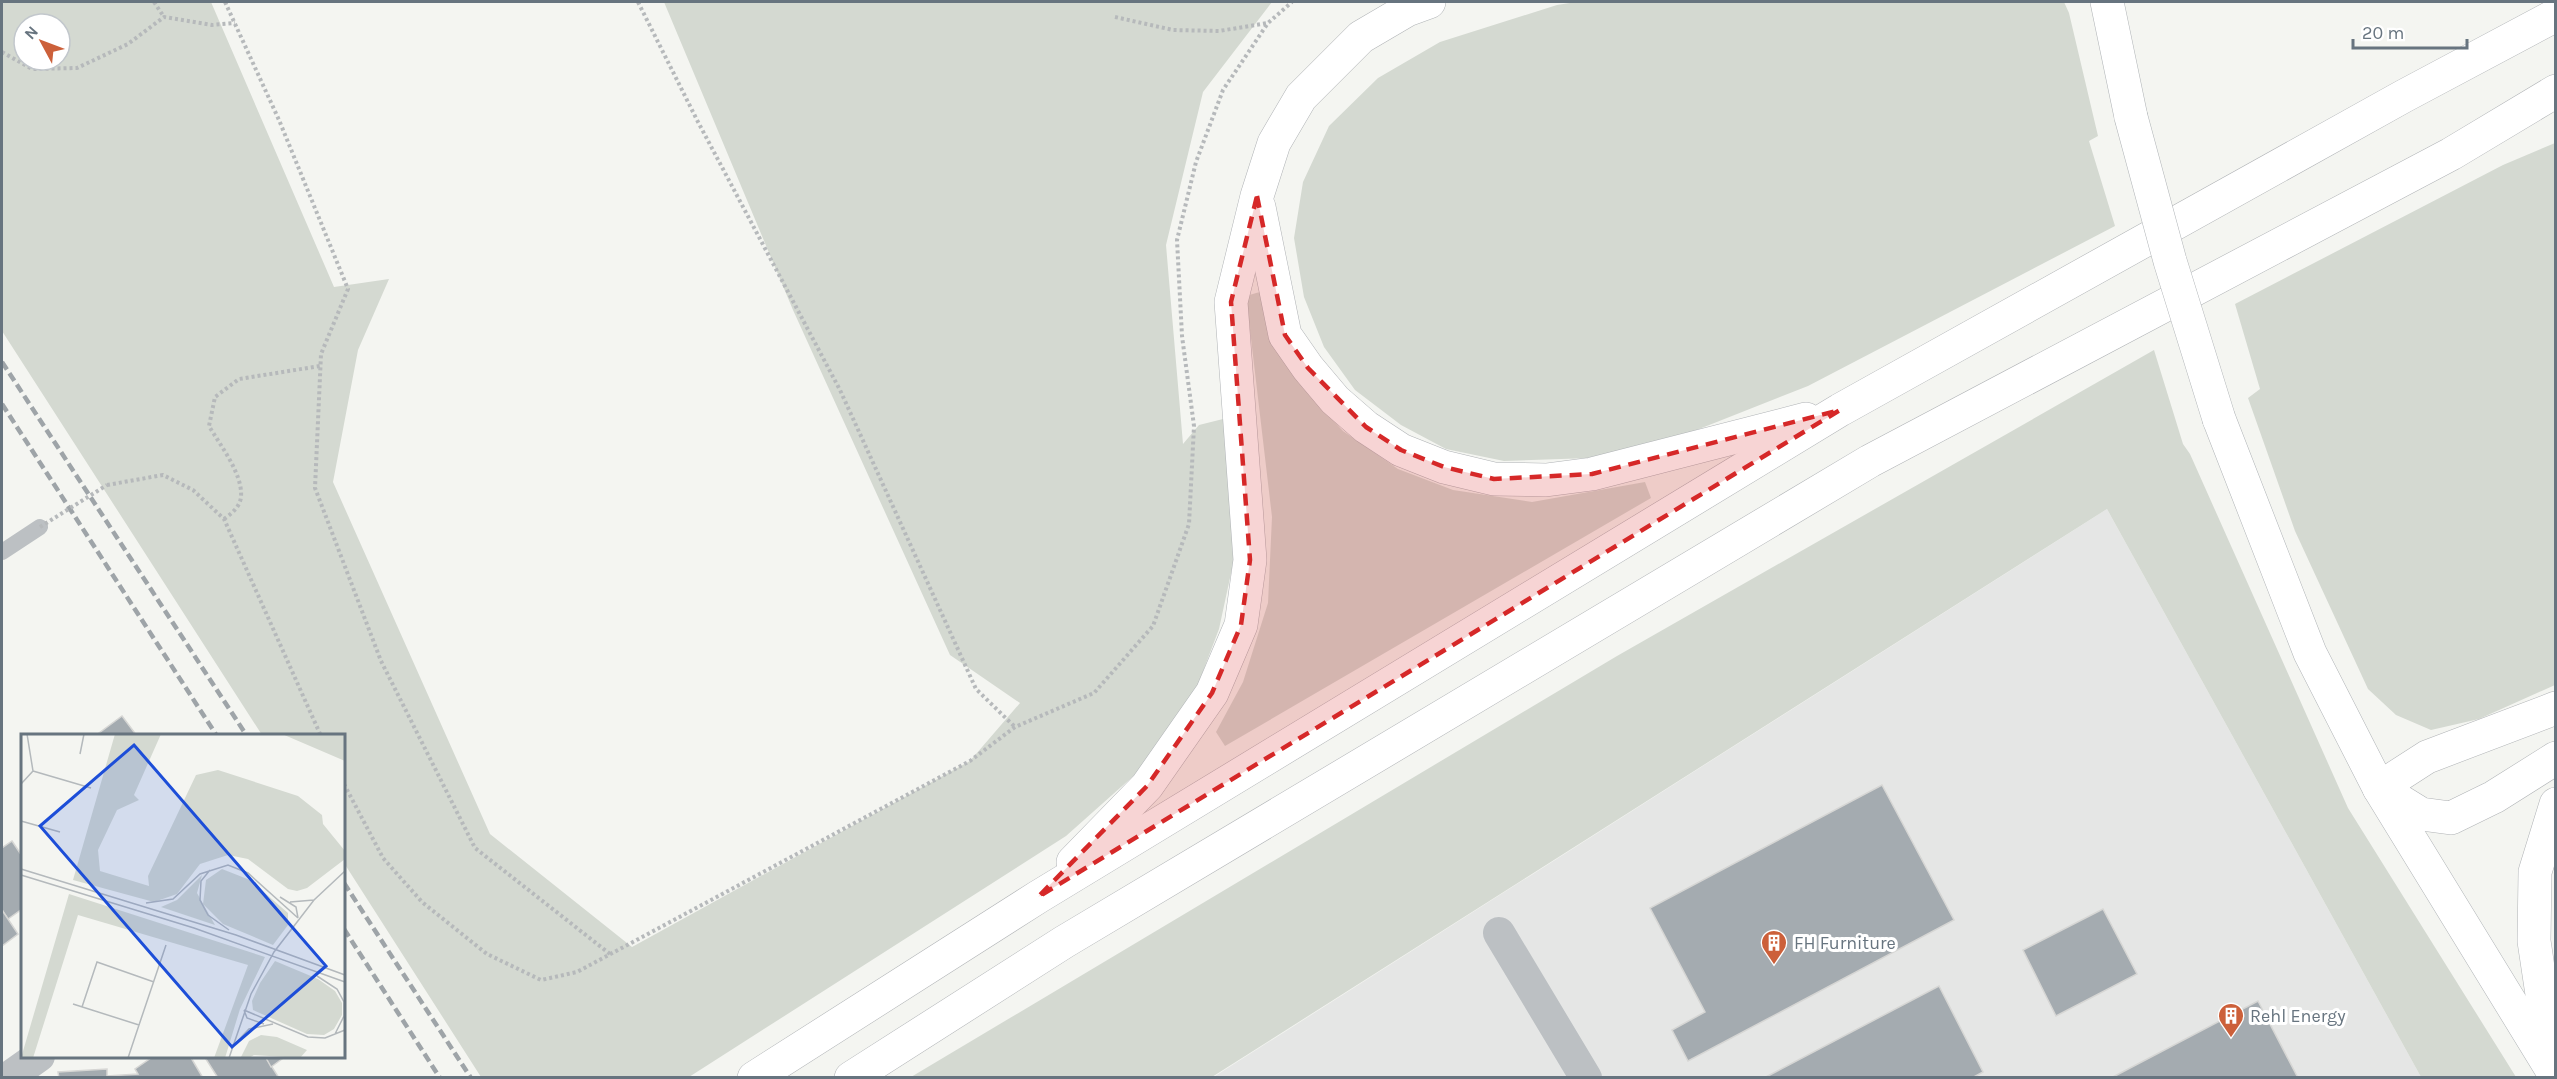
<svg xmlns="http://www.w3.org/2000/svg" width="2557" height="1079" viewBox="0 0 2557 1079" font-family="Karla,sans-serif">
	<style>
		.built { fill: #e5e6e5 }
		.green { fill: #d4d9d1; fill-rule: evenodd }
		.building { fill: #a4abb0; stroke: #d6d6d4; stroke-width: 1.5 }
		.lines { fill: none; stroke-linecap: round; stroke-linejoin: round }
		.primary-casing { stroke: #b0b4b7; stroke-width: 34 }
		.highway-casing { stroke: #b0b3b6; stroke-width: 34 }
		.path { stroke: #b6b9bb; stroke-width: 4; stroke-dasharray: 3 3; stroke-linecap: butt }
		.lane { stroke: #bcc0c3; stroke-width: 16 }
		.street { stroke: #bcc0c3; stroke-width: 32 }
		.primary { stroke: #fff; stroke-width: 33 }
		.highway { stroke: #fff; stroke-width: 33 }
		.rail { stroke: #9ea4a8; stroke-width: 4.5; stroke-dasharray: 9 4.5; stroke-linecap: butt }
		.primary-bridge-casing { stroke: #b0b4b7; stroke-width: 34; stroke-linecap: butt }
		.path-bridge { stroke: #b6b9bb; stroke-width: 4; stroke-dasharray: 3 3; stroke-linecap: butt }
		.primary-bridge { stroke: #fff; stroke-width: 33 }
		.marked { fill: #d62828; fill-opacity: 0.2; stroke: #d62828; stroke-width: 4.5; stroke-dasharray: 12 8; stroke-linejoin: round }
		.labels { text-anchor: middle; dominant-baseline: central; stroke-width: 6; stroke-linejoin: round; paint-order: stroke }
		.poi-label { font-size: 18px; fill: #67747f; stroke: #fff; text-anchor: start }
		.inset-road { fill: none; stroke: #b4b9bc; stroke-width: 1.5 }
		.view { fill: #1d4ed8; fill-opacity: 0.15; stroke: #1d4ed8; stroke-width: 3 }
		.inset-edge { fill: none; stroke: #67747f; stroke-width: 3 }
	</style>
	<rect width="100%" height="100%" fill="#f4f5f1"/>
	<polygon class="built" points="2107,509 2421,1077 1212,1078"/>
	<g class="green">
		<path d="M2,2H211L334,287L389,279L358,350L333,482L490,834L632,947L970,761L1020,703L950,655L793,310L664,2H1272L1203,92L1166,245L1183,444L1199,425L1223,419L1233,507V564L1219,629L1194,695L1148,763L1066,836L689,1077H481L344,863V736L262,735L2,331ZM24,24H60V60H24Z"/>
		<polygon points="1576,2 2064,2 2069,13 2098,136 2089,141 2115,226 1808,386 1689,433 1591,458 1504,461 1446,449 1401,425 1355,390 1324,347 1304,297 1294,238 1303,182 1329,126 1378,78 1440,42 1557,5"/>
		<polygon points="2555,143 2555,685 2479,719 2431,730 2396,715 2368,689 2295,531 2248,398 2260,389 2235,304 2503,165"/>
		<polygon points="1263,291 1274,336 1304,389 1343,431 1398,469 1453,490 1532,502 1645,482 1651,498 1225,746 1216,732 1243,682 1268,603 1272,517 1246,296"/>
		<polygon points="2154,350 2183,444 2190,454 2348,808 2516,1077 2421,1077 2107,509 1212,1077 911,1077 1617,656"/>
	</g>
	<g class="building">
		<polygon points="122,716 137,736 95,736"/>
		<polygon points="1882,785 1954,920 1688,1061 1672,1030 1705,1012 1650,908"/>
		<polygon points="12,841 22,856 22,909 8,919 2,910 2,848"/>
		<polygon points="2103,909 2137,974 2056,1016 2023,950"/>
		<polygon points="2,910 18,934 2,946"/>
		<polygon points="1939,986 1983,1072 1972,1078 1764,1078"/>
		<polygon points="2258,1001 2298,1078 2111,1078"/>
		<polygon points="154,1056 190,1056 203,1078 59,1078 58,1072 107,1069 107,1076 138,1074 135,1069"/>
		<polygon points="204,1056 265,1056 279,1078 218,1078"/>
		<polygon points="265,1056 286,1056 271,1067"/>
	</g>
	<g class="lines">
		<defs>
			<g id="primary">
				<polyline points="2107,2 2131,117"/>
				<polyline points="2219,419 2310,653 2379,788 2555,1075"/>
			</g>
			<g id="highway">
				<polyline points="1259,207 1285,335 1308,368 1335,400 1366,427 1401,450 1444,467 1494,479 1546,480 1592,474 1806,419"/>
				<polyline points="2556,708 2427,757 2379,788 2421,814 2451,818 2494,797 2556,758"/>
				<polyline points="1073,862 1147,786 1212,693 1241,625 1250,560 1231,302 1257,196 1274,143 1301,97 1361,37 1407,10 1429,2"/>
				<polyline points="2554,1074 2534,941 2535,872 2556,804"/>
				<polyline points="754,1078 1038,897 1840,410 2404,96 2556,15"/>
				<polyline points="851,1078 1064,942 1870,461 2451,154 2556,91"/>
			</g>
		</defs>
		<use href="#primary" class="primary-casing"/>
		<use href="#highway" class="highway-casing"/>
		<g class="path">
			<polyline points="154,2 164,17"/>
			<polyline points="225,2 279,120 348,289 321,354 315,488 381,661 475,848 610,954"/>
			<polyline points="638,2 697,120 840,390 976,689 1015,727"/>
			<polyline points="1115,17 1173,30 1219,31 1268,23"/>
			<polyline points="2,52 32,69 77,68 128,44 164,17 212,25 235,23"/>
			<polyline points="107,485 163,475 193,490 224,519 321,736"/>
			<path d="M224,519C231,514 240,507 241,497C243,474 220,445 209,426L215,397L239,379L320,366"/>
			<polyline points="344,784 383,858 422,902 487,954 541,980 577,972 970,761 1015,727 1094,693 1153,626 1189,524 1194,426 1182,336 1177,240 1196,162 1223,90 1268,23 1292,2"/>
		</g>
		<polyline class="lane" points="2,552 40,527"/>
		<g class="street">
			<polyline points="1499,933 1586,1078"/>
			<polyline points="8,1078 39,1056"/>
		</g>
		<use href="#primary" class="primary"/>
		<use href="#highway" class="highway"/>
		<g class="rail">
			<polyline points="2,362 247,736"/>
			<polyline points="2,404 217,736"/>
			<polyline points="344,883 471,1078"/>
			<polyline points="344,929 440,1078"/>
		</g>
		<defs>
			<polyline id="primary-bridge" points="2131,117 2170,261 2219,419"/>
		</defs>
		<use href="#primary-bridge" class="primary-bridge-casing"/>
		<polyline class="path-bridge" points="40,527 107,485"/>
		<use href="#primary-bridge" class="primary-bridge"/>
	</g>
	<path class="marked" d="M1257,196L1285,335L1308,368L1366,427L1401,450L1444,467L1494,479L1592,474L1840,410L1038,897L1147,786L1212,693L1241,625L1250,560L1231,302Z"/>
	<defs>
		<symbol id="building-pin" viewBox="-11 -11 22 30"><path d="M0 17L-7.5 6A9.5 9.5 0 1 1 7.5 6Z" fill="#cc603a" stroke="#fff"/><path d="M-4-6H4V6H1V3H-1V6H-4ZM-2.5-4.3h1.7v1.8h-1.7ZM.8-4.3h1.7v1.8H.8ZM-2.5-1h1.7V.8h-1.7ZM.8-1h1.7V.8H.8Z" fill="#fff"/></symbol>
	</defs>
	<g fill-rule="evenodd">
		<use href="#building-pin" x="1759" y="928" width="30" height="40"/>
		<use href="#building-pin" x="2216" y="1001" width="30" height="40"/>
	</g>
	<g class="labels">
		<g class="poi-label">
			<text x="1794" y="943">FH Furniture</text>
			<text x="2250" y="1016">Rehl Energy</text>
		</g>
	</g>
	<g transform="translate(21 734)">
		<rect width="324" height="324" fill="#f4f5f1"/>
		<path d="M94,0H140L113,61L118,66L96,76L77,116L79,137L128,152L127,142L175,41L197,36L277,62L301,81L302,90L324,117V125L286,154L276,157L267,155L227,125L207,121L179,130L156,160L133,168L52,146ZM261,0H324V27ZM201,135L229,146L267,179V191L252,211L202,190L182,170L185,146ZM181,141L176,159L194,191L140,173L156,166ZM48,160L244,223L219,275L204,324H193L227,231L57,181L12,324H0ZM254,227L297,245L314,257L321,269V281L313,295L303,301L286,300L232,276L231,267L239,249ZM240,301L256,303L286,316L279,324L233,321L228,324H212L220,323L228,307Z" fill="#d4d9d1"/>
		<path class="inset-road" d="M59,20L63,0M12,37L70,54M0,50L12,37L6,0M0,87L39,98M0,135L215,201L324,241M189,136L180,147L179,166L187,181L208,196M0,141L173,194L324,248M259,163L275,173L277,184M269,168L293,166M125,169L152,165L179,140L207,131L227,139L277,184M296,242L316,255L323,268V282L314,300M52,270L118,291L107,324M61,273L76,228L133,248M223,276L287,303L304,304L324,296M223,276L226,284L243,290M118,291L145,211M212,312L228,295L252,290M208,324L230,260L253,218L293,166L324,137"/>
		<path class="view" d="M113,11L305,232L211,313L19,92Z"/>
		<rect width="324" height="324" class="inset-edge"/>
	</g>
	<rect width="2557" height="1079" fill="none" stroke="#67747f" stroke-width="6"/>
	<g transform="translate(42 42) rotate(311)"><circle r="28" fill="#ffffff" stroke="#c2c7cc" stroke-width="1.5"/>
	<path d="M0-4.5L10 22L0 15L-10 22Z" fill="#cc603a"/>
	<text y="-9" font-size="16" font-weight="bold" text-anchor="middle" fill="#67747f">N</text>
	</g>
	<path d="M2353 39v9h114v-9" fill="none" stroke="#67747f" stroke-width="3"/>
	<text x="2362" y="39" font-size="18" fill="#67747f" stroke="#ffffff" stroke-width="4.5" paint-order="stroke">20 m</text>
</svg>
